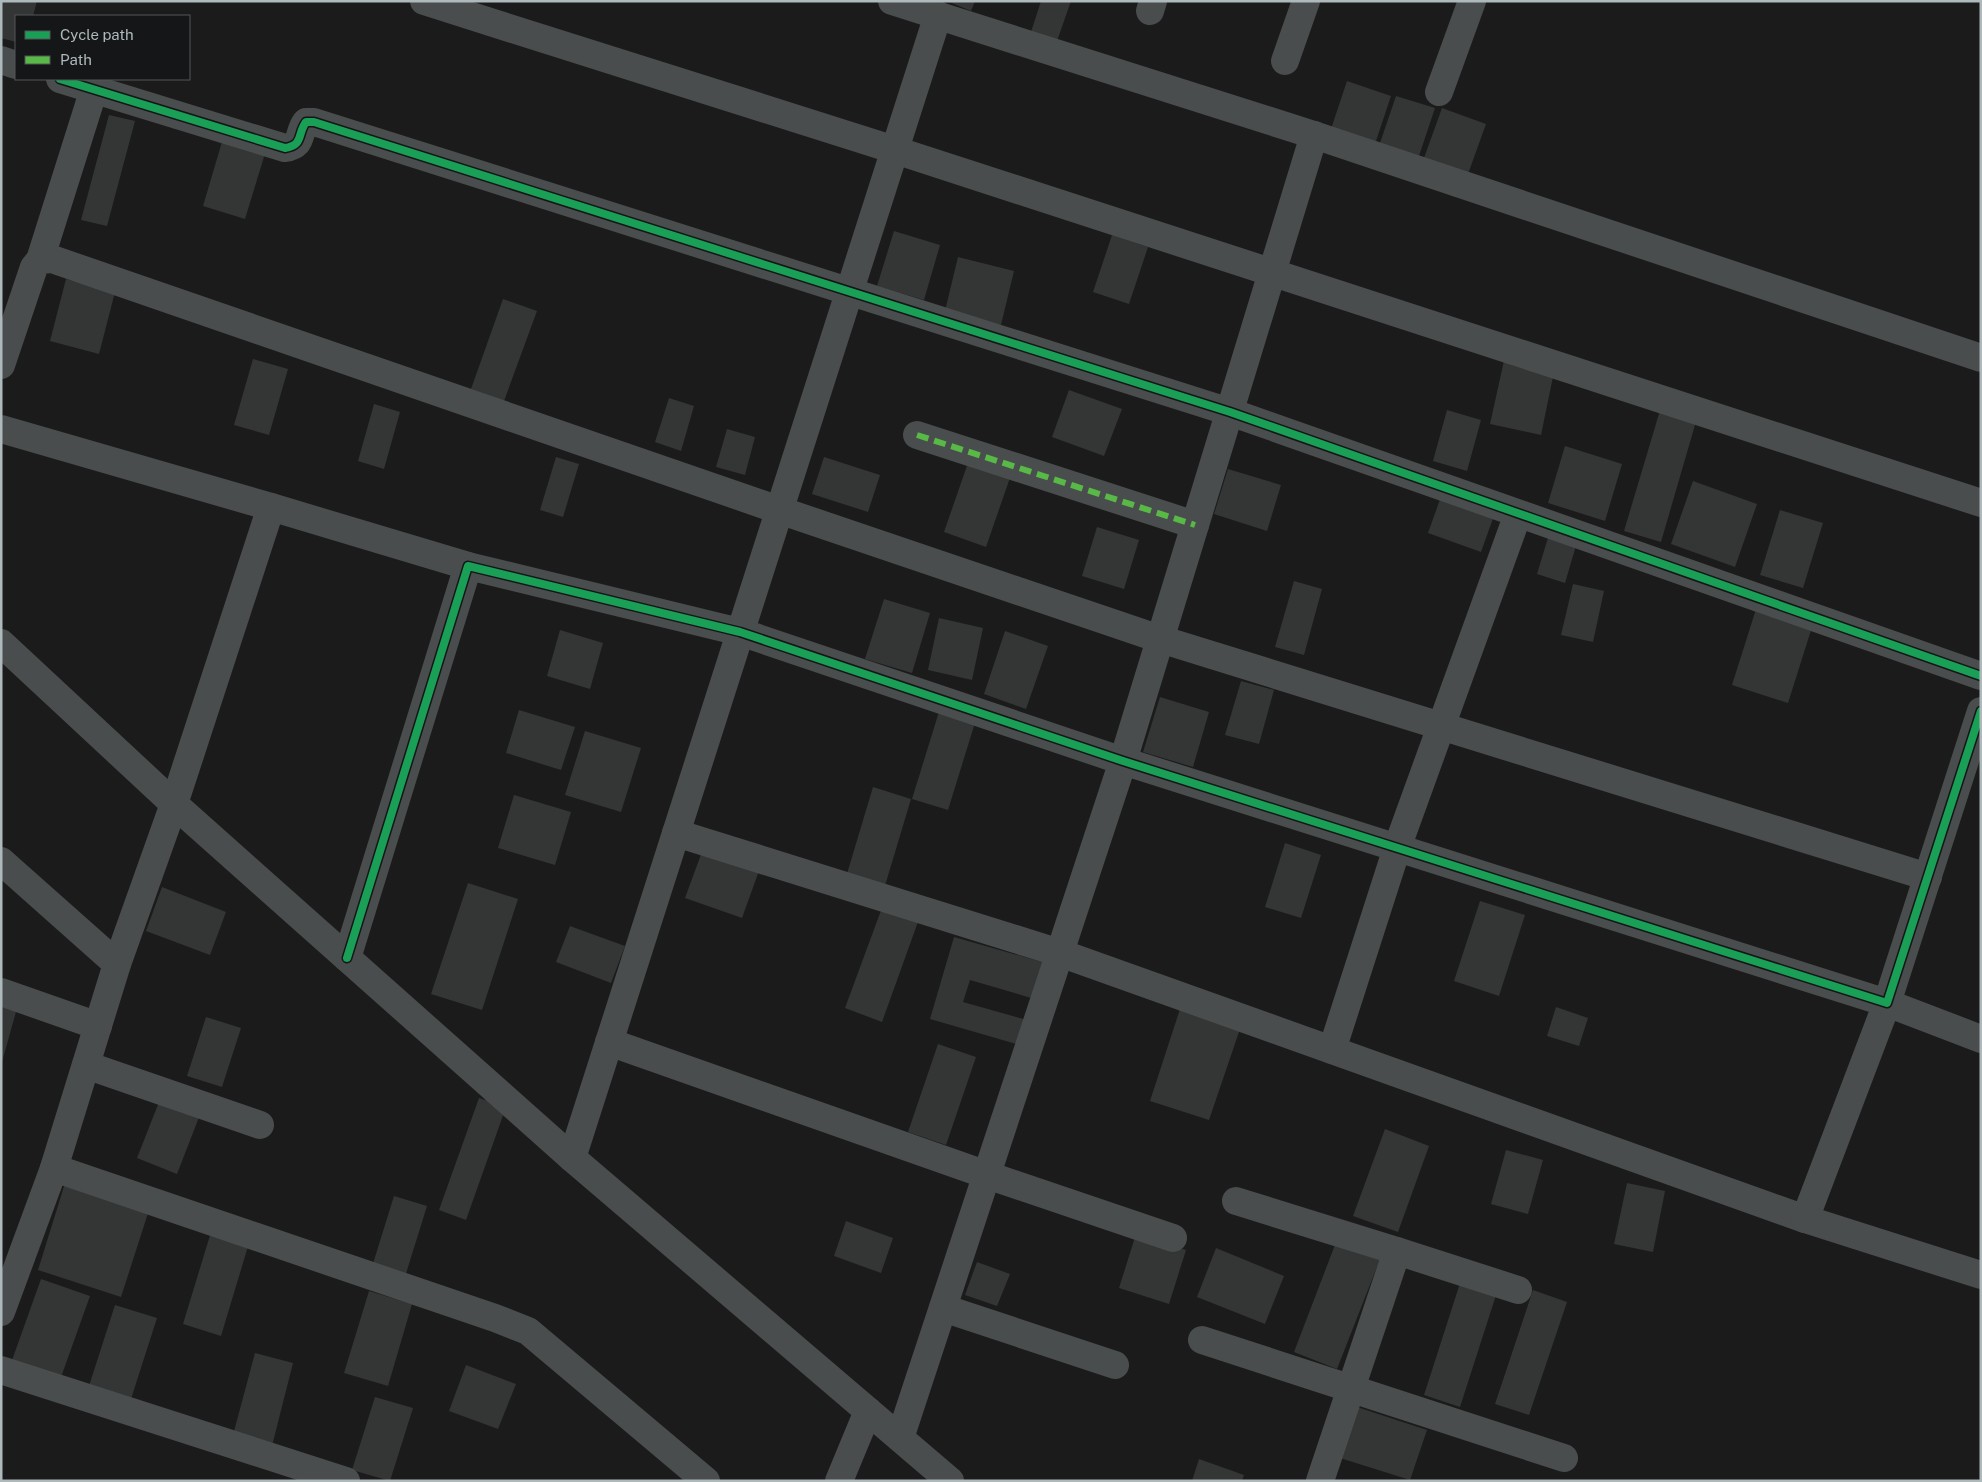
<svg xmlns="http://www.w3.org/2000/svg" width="1982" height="1482" viewBox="0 0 1982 1482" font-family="'Public Sans',sans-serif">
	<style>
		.building { fill: #343535 }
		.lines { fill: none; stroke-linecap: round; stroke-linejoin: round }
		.street { stroke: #4a4d4d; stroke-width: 28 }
		.quiet { stroke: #58b947; stroke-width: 6; stroke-dasharray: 12 6; stroke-linecap: butt }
		.cycleway-casing { stroke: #151617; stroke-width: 11 }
		.cycleway { stroke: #1a9f57; stroke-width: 8 }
	</style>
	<rect width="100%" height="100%" fill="#1b1b1b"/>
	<g class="building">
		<polygon points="2,1 37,1 33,16 16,16 16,42 1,38"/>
		<polygon points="947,1 975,1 971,11"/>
		<polygon points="1041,1 1071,1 1057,41 1031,32"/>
		<polygon points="1347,81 1391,96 1375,144 1331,129"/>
		<polygon points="1396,96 1435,108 1418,159 1379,146"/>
		<polygon points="1442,108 1486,124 1468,174 1424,158"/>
		<polygon points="109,115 135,121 107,226 81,220"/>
		<polygon points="224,135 267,147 245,219 203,206"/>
		<polygon points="894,231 940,245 924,300 877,286"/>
		<polygon points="1112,235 1148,247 1129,304 1093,292"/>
		<polygon points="958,257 1014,271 1000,329 944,315"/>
		<polygon points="66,279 115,292 99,354 50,341"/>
		<polygon points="503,299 537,311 504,401 471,389"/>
		<polygon points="1505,356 1555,367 1541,435 1490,424"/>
		<polygon points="253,359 288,369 269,435 234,425"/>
		<polygon points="1069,390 1122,409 1104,456 1052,437"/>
		<polygon points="669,398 694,406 681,451 655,442"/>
		<polygon points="374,404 400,412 384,469 358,461"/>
		<polygon points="1661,407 1697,418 1661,542 1624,531"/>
		<polygon points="1447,410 1481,420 1467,471 1433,461"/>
		<polygon points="727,429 755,437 745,475 716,467"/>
		<polygon points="1565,446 1622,464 1605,521 1548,503"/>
		<polygon points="556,457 579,464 563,517 540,510"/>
		<polygon points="824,457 880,475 868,512 812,494"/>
		<polygon points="970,457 1012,472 986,547 944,532"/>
		<polygon points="1228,469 1281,485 1267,531 1214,514"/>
		<polygon points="1693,481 1757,504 1735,567 1671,544"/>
		<polygon points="1443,491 1496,510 1481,552 1428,533"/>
		<polygon points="1780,510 1823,523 1803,588 1760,575"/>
		<polygon points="1097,527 1139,540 1124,589 1082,576"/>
		<polygon points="1550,531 1578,539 1565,583 1537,574"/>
		<polygon points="1294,581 1322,589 1304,655 1275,647"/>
		<polygon points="1573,584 1604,591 1593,642 1561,635"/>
		<polygon points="884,599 930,613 912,673 865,659"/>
		<polygon points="1757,606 1813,624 1788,703 1732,685"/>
		<polygon points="939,618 983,628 972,680 928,670"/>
		<polygon points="560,630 603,643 590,689 547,676"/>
		<polygon points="1005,631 1048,646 1026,709 984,694"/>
		<polygon points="1241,681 1274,690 1259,744 1225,735"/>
		<polygon points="1160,697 1209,712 1193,767 1143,752"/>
		<polygon points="942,702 978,713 948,810 912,799"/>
		<polygon points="519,710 575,727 561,770 506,753"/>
		<polygon points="585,731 641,748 621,812 565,795"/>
		<polygon points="873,787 911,799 884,889 846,877"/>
		<polygon points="514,795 571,812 555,865 498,848"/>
		<polygon points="1285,843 1321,855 1301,918 1265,907"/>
		<polygon points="703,849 760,868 742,918 685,898"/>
		<polygon points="468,883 518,899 482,1010 431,994"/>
		<polygon points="162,887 226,912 210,955 146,931"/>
		<polygon points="1480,901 1525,915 1499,996 1454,981"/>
		<polygon points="883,905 919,919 882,1022 845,1008"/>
		<polygon points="570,926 625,946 611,983 556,962"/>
		<polygon points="954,937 1049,964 1038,1000 970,980 963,1002 1027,1020 1020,1045 930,1019"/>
		<polygon points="1,996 19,1001 2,1062 1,1062"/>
		<polygon points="1556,1007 1588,1018 1579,1046 1547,1036"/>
		<polygon points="1180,1009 1240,1029 1209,1120 1150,1101"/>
		<polygon points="206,1017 241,1028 222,1087 187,1076"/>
		<polygon points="938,1044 976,1057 946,1145 908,1132"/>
		<polygon points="161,1097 201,1112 177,1174 137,1158"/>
		<polygon points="479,1098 506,1107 466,1220 439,1210"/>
		<polygon points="1385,1129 1429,1146 1398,1232 1353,1216"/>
		<polygon points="1506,1150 1543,1160 1528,1214 1491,1204"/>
		<polygon points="66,1180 150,1207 121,1297 38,1270"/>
		<polygon points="1627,1183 1665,1191 1653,1252 1614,1244"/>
		<polygon points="394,1196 427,1206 404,1280 371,1270"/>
		<polygon points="846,1221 893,1238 881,1273 834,1256"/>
		<polygon points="211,1232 249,1243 221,1336 183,1324"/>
		<polygon points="1136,1234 1186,1250 1169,1304 1119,1288"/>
		<polygon points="1338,1237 1382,1254 1337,1369 1294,1352"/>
		<polygon points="1216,1248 1284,1276 1265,1324 1197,1297"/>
		<polygon points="977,1262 1010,1274 997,1306 965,1295"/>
		<polygon points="1462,1277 1498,1289 1460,1407 1424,1395"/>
		<polygon points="41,1279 90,1296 60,1380 11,1363"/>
		<polygon points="1533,1290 1567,1302 1529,1415 1495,1404"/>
		<polygon points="369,1291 412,1304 388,1386 344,1373"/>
		<polygon points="115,1305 157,1318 131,1399 89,1386"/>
		<polygon points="255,1353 293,1363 272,1446 233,1435"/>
		<polygon points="466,1365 516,1384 498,1429 449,1411"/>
		<polygon points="375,1397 413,1408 390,1481 352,1470"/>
		<polygon points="1357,1407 1427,1430 1410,1480 1340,1458"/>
		<polygon points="1199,1459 1244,1475 1242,1481 1192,1481"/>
	</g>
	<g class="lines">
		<g class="street">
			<polyline points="424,1 895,150 1981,503"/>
			<polyline points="892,1 1314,135 1981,358"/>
			<polyline points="1150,11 1153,1"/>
			<polyline points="1,60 16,65"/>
			<polyline points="1285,61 1306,1"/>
			<path d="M60,79L285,148C304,145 297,134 306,122H314L1230,412L1981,676"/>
			<polyline points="1439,92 1472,1"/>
			<polyline points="40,260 94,89"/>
			<polyline points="1,365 34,267 40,260 52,259 779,510 1160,639 1928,877"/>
			<polyline points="1,429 271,507 174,804 117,964 1,861"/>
			<polyline points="917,435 1195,525"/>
			<polyline points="271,507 468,566"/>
			<polyline points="1,643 174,804 572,1158 950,1481"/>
			<polyline points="676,833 1060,953 1805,1219 1887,1003 1981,1039"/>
			<polyline points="347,958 468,566 740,632 1123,761 1887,1003 1981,711"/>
			<polyline points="1,992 98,1026"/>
			<polyline points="609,1042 987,1175 1173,1238"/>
			<polyline points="1332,1050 1397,848 1518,514"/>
			<polyline points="86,1065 260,1125"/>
			<polyline points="572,1158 938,15"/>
			<polyline points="54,1168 495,1318 528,1331 706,1481"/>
			<polyline points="1236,1201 1397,1251"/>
			<polyline points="1805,1219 1981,1275"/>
			<polyline points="943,1308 1115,1365"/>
			<polyline points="1,1312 54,1168 117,964"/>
			<polyline points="1202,1340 1564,1458"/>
			<polyline points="1,1370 346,1481"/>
			<polyline points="900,1438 1123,761 1314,135"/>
			<polyline points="839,1481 868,1411"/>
			<polyline points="1320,1481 1397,1251 1518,1290"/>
		</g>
		<polyline class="quiet" points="917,435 1195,525"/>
		<defs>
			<g id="cycleway">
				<path d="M60,79L285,148C304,145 297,134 306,122H314L1230,412L1981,676"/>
				<polyline points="347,958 468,566 740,632 1123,761 1887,1003 1981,711"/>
			</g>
		</defs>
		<use href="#cycleway" class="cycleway-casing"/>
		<use href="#cycleway" class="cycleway"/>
	</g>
	<rect width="1982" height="1482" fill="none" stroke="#aeb9bb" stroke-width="5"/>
	<rect x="15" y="15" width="175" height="65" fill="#151617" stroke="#525759"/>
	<rect x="25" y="31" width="25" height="8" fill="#1a9f57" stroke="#525759"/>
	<text x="60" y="40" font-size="15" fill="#aeb9bb">Cycle path</text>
	<rect x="25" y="56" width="25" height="8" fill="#58b947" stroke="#525759"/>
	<text x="60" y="65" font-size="15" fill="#aeb9bb">Path</text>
</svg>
